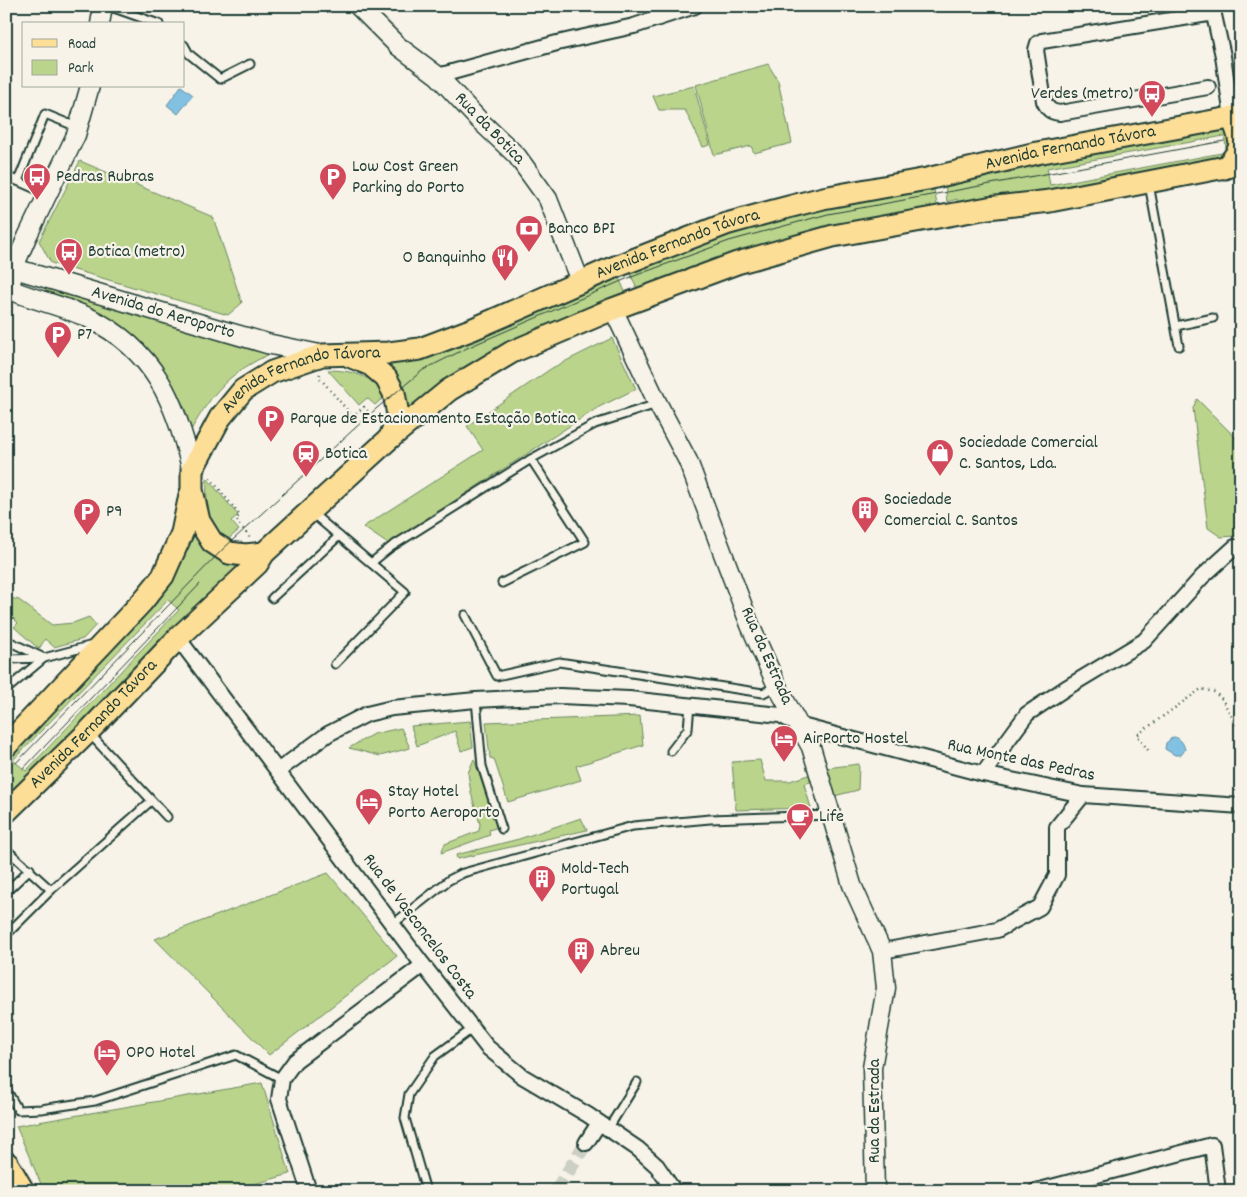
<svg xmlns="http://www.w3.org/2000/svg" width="1247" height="1197" viewBox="0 0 1247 1197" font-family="Dekko,sans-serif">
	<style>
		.green { fill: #bad48c; stroke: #6c8860; fill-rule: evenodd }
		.water { fill: #83c1e3; stroke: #5b8c9d }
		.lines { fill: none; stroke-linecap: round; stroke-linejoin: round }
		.minor-tunnel { stroke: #cccfc4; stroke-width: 14; stroke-dasharray: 14 7; stroke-linecap: butt }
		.service-casing { stroke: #1f3d34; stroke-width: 11 }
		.minor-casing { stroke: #1f3d34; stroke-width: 18 }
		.tertiary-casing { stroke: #1f3d34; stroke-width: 21 }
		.secondary-casing { stroke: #1f3d34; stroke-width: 22 }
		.primary-casing { stroke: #1f3d34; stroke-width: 25 }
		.motorway-casing { stroke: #1f3d34; stroke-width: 29 }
		.path { stroke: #1f3d34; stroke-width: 2.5; stroke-dasharray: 1 4; stroke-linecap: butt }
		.service { stroke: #f7f3e8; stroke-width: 7 }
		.minor { stroke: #f7f3e8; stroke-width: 14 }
		.tertiary { stroke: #f7f3e8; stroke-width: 18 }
		.secondary { stroke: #f7f3e8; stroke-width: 19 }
		.primary { stroke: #fdde96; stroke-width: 21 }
		.motorway { stroke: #fdde96; stroke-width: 25 }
		.tram { stroke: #1f3d34; stroke-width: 1 }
		.labels { text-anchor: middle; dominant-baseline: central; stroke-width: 4.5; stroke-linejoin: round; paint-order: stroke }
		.poi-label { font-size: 18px; fill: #1f3d34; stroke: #f7f3e8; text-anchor: start }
		.street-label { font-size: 18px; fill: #1f3d34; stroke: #f7f3e8 }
	</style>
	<rect width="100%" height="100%" fill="#f7f3e8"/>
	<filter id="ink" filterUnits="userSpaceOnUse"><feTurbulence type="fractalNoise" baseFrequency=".02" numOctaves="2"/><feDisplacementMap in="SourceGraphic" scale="10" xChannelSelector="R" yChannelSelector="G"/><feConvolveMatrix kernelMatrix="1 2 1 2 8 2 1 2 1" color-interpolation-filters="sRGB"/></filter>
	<g filter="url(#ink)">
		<g class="green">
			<polygon points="768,64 778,81 792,143 754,153 751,146 714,155 696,85"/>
			<polygon points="694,86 710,145 703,147 685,110 659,110 653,96"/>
			<path d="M1220,128L1228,131L1232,135L1227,160L1051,193L958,206L957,199L947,202L945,183L1036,161ZM1224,136L1227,152L1050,185L1047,168Z"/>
			<polygon points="80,161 213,217 242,303 228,315 51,263 39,241"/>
			<polygon points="922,186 924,192 934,190 938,209 638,291 628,268 726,232 794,213"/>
			<polygon points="610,275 612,280 619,278 627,296 406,416 381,363"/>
			<path d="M46,288L272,353C230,372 214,390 191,430L185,409L174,386L152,358L45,293Z"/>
			<polygon points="612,338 636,389 599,407 388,544 363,527 483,450 467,426 552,368"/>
			<path d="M328,370C351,370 373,376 386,395L375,405L367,398L359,405Z"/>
			<polygon points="1197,399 1241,443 1241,523 1236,536 1221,537 1208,528 1193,408"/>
			<path d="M207,478L238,515L231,521L239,530L226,541C206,524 206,504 207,478Z"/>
			<path d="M189,531H194L245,563L6,801V754ZM168,600L179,610L26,771L13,760Z"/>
			<polygon points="6,597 19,600 52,625 73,623 89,617 96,625 83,639 54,647 45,639 39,649 14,627 18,623 11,616 6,619"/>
			<polygon points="640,716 643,745 576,766 581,780 508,802 494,759 490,758 486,722"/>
			<polygon points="470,721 473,747 461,751 455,731 417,746 411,726"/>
			<polygon points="401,728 410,748 380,756 349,748 373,734"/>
			<polygon points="474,759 498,827 489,830 490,835 441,853 445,844 479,831 480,824 471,793 468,773"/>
			<polygon points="760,760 766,781 790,781 814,773 816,780 804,784 811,808 736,810 732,762"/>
			<polygon points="859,764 858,790 834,796 826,768"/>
			<polygon points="581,818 587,830 457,859 456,855 519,839"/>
			<polygon points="328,873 397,956 269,1055 155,939"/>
			<polygon points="262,1083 290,1174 230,1191 44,1191 16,1126"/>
		</g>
		<g class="water">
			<polygon points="181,86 193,95 178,114 167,105"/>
			<path d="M1173,737C1180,737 1184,744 1185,750L1181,755H1175L1165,749L1166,743Z"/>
		</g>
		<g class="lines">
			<polyline class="minor-tunnel" points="556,1191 586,1143"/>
			<defs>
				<g id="service">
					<polyline points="108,6 159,24"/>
					<polyline points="184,45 189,54 220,79 250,64"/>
					<polyline points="6,176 47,194"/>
					<polyline points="18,181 45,114 77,127"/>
					<polyline points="1149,184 1179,346"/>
					<polyline points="1176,326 1213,318"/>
					<polyline points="312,513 405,592 335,664"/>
					<polyline points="371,563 391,547 531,459 595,424 657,404"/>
					<polyline points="502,583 585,542 531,459"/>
					<polyline points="272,598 339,536"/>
					<polyline points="465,615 497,676 559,662 763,693 777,686"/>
					<polyline points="6,640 44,658 6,690"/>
					<polyline points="6,661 10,659 44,658 93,645"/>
					<polyline points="476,700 482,766 502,829"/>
					<polyline points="90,734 167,817"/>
					<polyline points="671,751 688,729 690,705"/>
					<polyline points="6,849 51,890 6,935"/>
					<polyline points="51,890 151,801"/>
					<polyline points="6,892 30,869"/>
					<polyline points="393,924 449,880 463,873 633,826 710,819 831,815"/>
					<polyline points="6,1089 18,1110 41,1109 95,1101 236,1055 282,1079"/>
					<polyline points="608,1129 637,1082"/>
					<polyline points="426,1191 405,1118 409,1094 435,1056 472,1029"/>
				</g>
				<g id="minor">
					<polyline points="1212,6 1223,56 1232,117"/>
					<polyline points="438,76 557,43 634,26 695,6"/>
					<path d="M1208,87L1060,113C1051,112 1048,110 1044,101L1036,50L1038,43L1042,41L1214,13"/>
					<polyline points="178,638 423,965 487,1047 522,1076 588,1115 638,1149 657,1166 674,1191"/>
					<polyline points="279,770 328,734 367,714 392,708 476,700 560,696 629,699 780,715 798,725 983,774 1083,795 1241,806"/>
					<polyline points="983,774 1027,714 1066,688 1144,641 1202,577 1235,547"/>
					<polyline points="882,951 997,930 1040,907 1057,875 1057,827 1083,795"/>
					<polyline points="586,1143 599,1123"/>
					<polyline points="309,1191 279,1099 282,1079 295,1061 423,965"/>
					<polyline points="1036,1191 1212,1145 1218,1191"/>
				</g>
				<g id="tertiary">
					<polyline points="358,6 398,46 438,76 478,119 517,156 548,199 580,281"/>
					<polyline points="100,24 103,6"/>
					<polyline points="10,290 14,267 27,237 76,135 90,86"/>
					<polyline points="613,309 658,404 688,461 750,625 777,686 811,747 852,885 882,951 886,988 872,1068 875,1191"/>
				</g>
				<g id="secondary">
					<path id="s1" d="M6,266L224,331L269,344L322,355"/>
					<path d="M6,288C33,300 62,305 89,318C155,350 176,403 192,470"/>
				</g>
				<g id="primary">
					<path d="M1225,168C1245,146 1242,144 1232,117"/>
					<polyline points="349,356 371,365 386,378 394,393 398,415 390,438"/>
					<path id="s2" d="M264,553L245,555L229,553L212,542L199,521L192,490V470L220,418L243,390L272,372L322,355L389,353L420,349L473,329L610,269L726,224L773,211L823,198L927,179L1037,153L1241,116"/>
					<polyline points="6,746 142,602 163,576 182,533 190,495"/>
					<path id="s3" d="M6,812L88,732L178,638L257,564L264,553L390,438L449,390L512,352L613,309L737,263L833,236L988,208L1050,201L1241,164"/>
				</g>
				<polyline id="motorway" points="6,1165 21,1191"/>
			</defs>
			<use href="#service" class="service-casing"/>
			<use href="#minor" class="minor-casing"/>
			<use href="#tertiary" class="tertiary-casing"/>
			<use href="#secondary" class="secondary-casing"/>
			<use href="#primary" class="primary-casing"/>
			<use href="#motorway" class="motorway-casing"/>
			<g class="path">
				<polyline points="320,374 319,377 353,417 364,407 377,422"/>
				<polyline points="210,478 240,515 236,519 249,537"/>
				<polyline points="1148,750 1137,735 1201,689 1214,692 1222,699 1241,734"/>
			</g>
			<use href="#service" class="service"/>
			<use href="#minor" class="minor"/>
			<use href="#tertiary" class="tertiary"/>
			<use href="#secondary" class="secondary"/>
			<use href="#primary" class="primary"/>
			<use href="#motorway" class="motorway"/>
			<g class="tram">
				<polyline points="16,763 223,549 377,408 423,370 469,347 626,279 729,241 828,214 1224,141"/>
				<polyline points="23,769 200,584"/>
			</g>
		</g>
	</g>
	<defs>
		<symbol id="bus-pin" viewBox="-11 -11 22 30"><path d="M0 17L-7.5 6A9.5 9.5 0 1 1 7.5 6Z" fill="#d1495b" stroke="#f7f3e8"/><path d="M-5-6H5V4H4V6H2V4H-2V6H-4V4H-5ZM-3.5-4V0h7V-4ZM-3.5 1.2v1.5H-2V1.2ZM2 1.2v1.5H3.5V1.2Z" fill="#fff"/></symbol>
		<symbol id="parking-pin" viewBox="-11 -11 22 30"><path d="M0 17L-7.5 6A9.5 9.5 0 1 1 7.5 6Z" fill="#d1495b" stroke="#f7f3e8"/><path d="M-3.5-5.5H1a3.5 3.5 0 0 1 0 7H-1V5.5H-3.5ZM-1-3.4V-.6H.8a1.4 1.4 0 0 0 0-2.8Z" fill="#fff"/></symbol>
		<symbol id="bank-pin" viewBox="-11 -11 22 30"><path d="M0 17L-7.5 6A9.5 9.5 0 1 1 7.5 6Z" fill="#d1495b" stroke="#f7f3e8"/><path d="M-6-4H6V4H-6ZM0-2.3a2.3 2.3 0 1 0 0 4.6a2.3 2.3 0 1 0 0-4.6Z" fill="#fff"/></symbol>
		<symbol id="restaurant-pin" viewBox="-11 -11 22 30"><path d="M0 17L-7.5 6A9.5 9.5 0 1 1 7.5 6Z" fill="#d1495b" stroke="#f7f3e8"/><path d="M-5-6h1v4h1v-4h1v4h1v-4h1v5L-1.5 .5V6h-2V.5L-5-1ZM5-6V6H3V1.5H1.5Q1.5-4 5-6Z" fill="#fff"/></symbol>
		<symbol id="shop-pin" viewBox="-11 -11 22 30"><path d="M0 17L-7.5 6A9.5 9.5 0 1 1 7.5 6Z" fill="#d1495b" stroke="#f7f3e8"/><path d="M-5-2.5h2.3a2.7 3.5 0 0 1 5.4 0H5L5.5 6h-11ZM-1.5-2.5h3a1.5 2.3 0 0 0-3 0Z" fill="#fff"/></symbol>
		<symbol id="station-pin" viewBox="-11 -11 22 30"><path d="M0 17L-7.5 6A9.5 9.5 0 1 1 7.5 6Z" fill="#d1495b" stroke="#f7f3e8"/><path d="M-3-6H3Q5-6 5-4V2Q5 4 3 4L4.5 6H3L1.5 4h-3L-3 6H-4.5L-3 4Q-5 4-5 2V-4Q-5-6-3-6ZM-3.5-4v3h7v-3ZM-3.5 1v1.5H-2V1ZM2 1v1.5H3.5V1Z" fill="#fff"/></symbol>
		<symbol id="building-pin" viewBox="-11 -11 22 30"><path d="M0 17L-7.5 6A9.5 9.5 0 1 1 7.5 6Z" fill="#d1495b" stroke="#f7f3e8"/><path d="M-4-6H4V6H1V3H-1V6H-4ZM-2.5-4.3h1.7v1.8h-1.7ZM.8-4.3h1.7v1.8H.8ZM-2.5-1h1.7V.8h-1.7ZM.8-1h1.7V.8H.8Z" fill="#fff"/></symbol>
		<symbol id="hotel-pin" viewBox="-11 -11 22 30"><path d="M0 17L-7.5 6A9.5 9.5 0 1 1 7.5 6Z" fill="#d1495b" stroke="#f7f3e8"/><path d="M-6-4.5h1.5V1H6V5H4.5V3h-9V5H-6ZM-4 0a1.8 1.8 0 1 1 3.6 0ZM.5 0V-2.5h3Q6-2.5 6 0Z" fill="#fff"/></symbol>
		<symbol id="cafe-pin" viewBox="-11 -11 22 30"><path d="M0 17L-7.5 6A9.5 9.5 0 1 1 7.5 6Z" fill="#d1495b" stroke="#f7f3e8"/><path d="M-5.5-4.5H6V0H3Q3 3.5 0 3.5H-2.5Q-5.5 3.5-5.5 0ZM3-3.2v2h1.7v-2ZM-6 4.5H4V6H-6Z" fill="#fff"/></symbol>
	</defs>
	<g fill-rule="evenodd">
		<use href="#bus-pin" x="1136" y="78" width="32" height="43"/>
		<use href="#bus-pin" x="21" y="161" width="32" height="43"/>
		<use href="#parking-pin" x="317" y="161" width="32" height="43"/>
		<use href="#bank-pin" x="513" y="213" width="32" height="43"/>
		<use href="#bus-pin" x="53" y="236" width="32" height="43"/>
		<use href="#restaurant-pin" x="489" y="242" width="32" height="43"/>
		<use href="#parking-pin" x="42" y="319" width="32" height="43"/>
		<use href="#parking-pin" x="255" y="403" width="32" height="43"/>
		<use href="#shop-pin" x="924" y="437" width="32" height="43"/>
		<use href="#station-pin" x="290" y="438" width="32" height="43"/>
		<use href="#building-pin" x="849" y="494" width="32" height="43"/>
		<use href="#parking-pin" x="71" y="496" width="32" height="43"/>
		<use href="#hotel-pin" x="768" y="723" width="32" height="43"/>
		<use href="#hotel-pin" x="353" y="786" width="32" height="43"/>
		<use href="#cafe-pin" x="784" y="801" width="32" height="43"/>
		<use href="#building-pin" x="526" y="863" width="32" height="43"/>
		<use href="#building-pin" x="565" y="935" width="32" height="43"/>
		<use href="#hotel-pin" x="91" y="1037" width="32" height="43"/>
	</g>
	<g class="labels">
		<g class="poi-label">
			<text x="1133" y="94" text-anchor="end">Verdes (metro)</text>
			<text x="352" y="167">Low Cost Green<tspan x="352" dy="21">Parking do Porto</tspan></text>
			<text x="56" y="177">Pedras Rubras</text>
			<text x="548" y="229">Banco BPI</text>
			<text x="88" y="252">Botica (metro)</text>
			<text x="486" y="258" text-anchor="end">O Banquinho</text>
			<text x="77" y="335">P7</text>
			<text x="290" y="419">Parque de Estacionamento Estação Botica</text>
			<text x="959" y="443">Sociedade Comercial<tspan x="959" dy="21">C. Santos, Lda.</tspan></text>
			<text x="325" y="454">Botica</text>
			<text x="884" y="500">Sociedade<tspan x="884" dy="21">Comercial C. Santos</tspan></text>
			<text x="106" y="512">P9</text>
			<text x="803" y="739">AirPorto Hostel</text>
			<text x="388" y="792">Stay Hotel<tspan x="388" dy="21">Porto Aeroporto</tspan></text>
			<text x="819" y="817">Life</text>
			<text x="561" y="869">Mold-Tech<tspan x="561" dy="21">Portugal</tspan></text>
			<text x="600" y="951">Abreu</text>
			<text x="126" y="1053">OPO Hotel</text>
		</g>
		<g class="street-label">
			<text transform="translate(489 129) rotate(46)">Rua da Botica</text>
			<text stroke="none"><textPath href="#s2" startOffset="1096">Avenida Fernando Távora</textPath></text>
			<text stroke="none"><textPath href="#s2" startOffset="691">Avenida Fernando Távora</textPath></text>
			<text stroke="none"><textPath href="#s1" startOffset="164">Avenida do Aeroporto</textPath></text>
			<text stroke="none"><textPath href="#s2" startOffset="286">Avenida Fernando Távora</textPath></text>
			<text transform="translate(766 656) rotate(66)">Rua da Estrada</text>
			<text stroke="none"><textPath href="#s3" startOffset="124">Avenida Fernando Távora</textPath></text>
			<text transform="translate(1021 761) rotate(12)">Rua Monte das Pedras</text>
			<text transform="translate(419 927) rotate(53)">Rua de Vasconcelos Costa</text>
			<text transform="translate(875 1111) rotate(-90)">Rua da Estrada</text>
		</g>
	</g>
	<rect width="1247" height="1197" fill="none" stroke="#f7f3e8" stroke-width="25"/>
	<rect x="12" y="12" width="1222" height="1172" fill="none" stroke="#1f3d34" stroke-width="2" filter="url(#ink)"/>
	<rect x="22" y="22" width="162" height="65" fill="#f7f3e8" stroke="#a1aaa0"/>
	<rect x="32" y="39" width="25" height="8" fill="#fdde96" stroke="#a1aaa0"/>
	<text x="68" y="48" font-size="15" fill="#1f3d34">Road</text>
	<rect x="32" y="60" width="25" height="15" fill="#bad48c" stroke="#a1aaa0"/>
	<text x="68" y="72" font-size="15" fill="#1f3d34">Park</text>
</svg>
